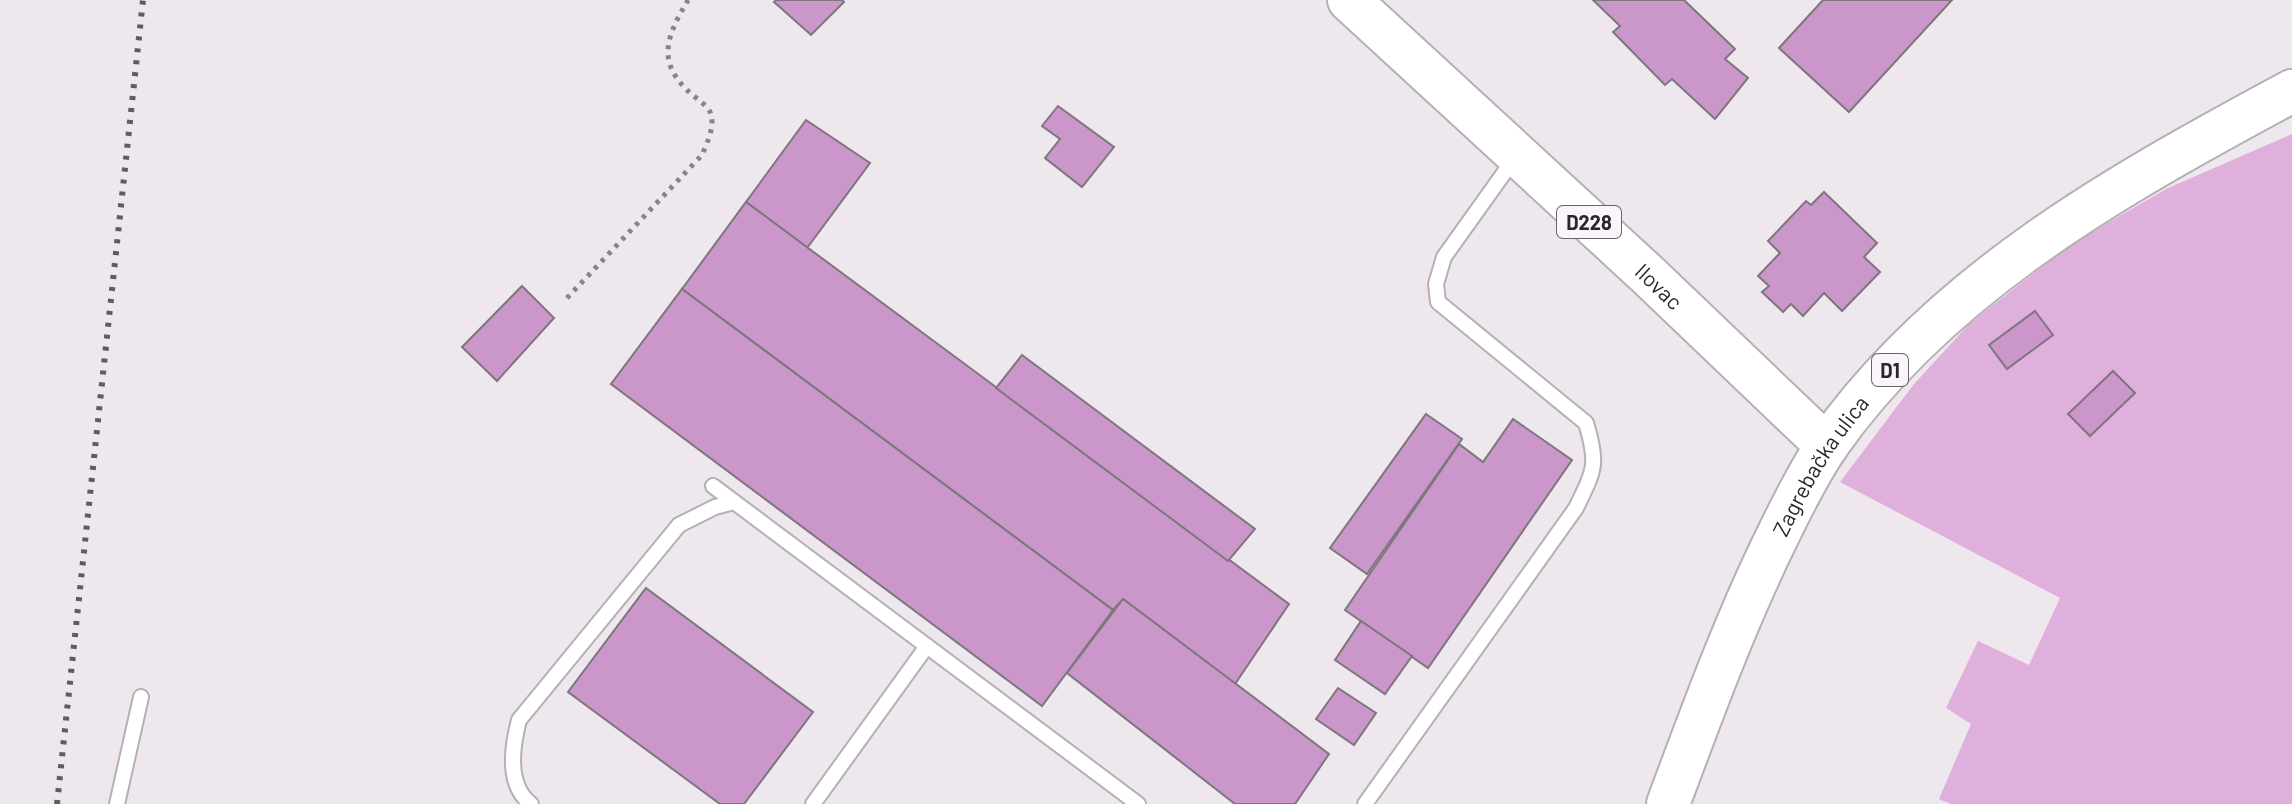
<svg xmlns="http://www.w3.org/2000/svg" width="2292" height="804" viewBox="0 0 2292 804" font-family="Barlow,sans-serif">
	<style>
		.green { fill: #dfb0dc }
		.building { fill: #cb96c9; stroke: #7d767d; stroke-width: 2 }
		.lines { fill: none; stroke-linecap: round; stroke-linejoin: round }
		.service-casing { stroke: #b6afb5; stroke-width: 18 }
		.primary-casing { stroke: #b6afb5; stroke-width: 46 }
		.path { stroke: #898388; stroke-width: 5; stroke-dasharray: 4 6; stroke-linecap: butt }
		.service { stroke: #fff; stroke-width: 14 }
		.primary { stroke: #fff; stroke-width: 42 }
		.rail { stroke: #5f5b5e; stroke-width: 6; stroke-dasharray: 4 8; stroke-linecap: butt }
		.labels { text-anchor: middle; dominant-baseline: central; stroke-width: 6; stroke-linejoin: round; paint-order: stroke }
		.shield { fill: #fcf4fb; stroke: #696468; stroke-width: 2 }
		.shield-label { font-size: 20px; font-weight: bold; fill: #2a2729 }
		.street-label { font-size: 22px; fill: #2a2729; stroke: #fcf4fb }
	</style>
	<rect width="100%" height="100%" fill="#efe7ee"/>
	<polygon class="green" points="2292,134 2292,804 1951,804 1939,799 1971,724 1946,708 1978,641 2029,665 2060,598 1840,482 1914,384 1970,323 2070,245 2166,189"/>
	<g class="building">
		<polygon points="776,0 842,0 844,2 811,35 774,2"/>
		<polygon points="1593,0 1684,0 1735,49 1725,59 1748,78 1715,119 1672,79 1665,85 1613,32 1620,26"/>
		<polygon points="1823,0 1952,0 1849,112 1779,48"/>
		<polygon points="1058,106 1114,147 1082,187 1045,158 1060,139 1042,126"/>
		<polygon points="806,120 870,163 807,248 746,202"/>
		<polygon points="1824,192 1877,243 1864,257 1880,272 1842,311 1824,293 1803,316 1791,304 1783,312 1762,292 1769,286 1758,276 1780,253 1768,241 1806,201 1811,205"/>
		<polygon points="746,202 1289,604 1235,684 1123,599 1113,610 682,289"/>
		<polygon points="522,286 554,318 497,381 462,347"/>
		<polygon points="682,289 1113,610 1042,706 611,384"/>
		<polygon points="2035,311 2053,335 2007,369 1989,345"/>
		<polygon points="1022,355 1255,529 1228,561 996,388"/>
		<polygon points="2113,371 2135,393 2090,436 2068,414"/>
		<polygon points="1426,414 1462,439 1367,574 1330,548"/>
		<polygon points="1513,419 1572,460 1428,668 1345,610 1459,444 1483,462"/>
		<polygon points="646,588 813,712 744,804 720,804 568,692"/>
		<polygon points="1123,599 1329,754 1295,804 1235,804 1067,673"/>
		<polygon points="1361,621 1412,656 1385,694 1335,660"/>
		<polygon points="1338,688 1376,713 1354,745 1316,719"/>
	</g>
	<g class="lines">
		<defs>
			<g id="service">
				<polyline points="713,486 1138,804"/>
				<polyline points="117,804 141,697"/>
				<path d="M531,804C506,785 512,747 519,720L679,525L715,507L734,502"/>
				<polyline points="813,804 927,646"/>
				<path d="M1365,804L1576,508C1594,471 1599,465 1586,423L1438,302L1436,284L1444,257L1514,159"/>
			</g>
			<g id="primary">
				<path id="s1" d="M1349,0L1648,275L1827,446"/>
				<path id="s2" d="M1668,804C1702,713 1735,622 1778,535C1793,504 1809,472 1828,444C1942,282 2121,183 2292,91"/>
			</g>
		</defs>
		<use href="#service" class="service-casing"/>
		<use href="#primary" class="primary-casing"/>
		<path class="path" d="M567,298L702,155C707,143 716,125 710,112C706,104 693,96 687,90C655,59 669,33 688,0"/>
		<use href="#service" class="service"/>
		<use href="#primary" class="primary"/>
		<polyline class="rail" points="57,804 143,0"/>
	</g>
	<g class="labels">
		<g class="shield">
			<rect x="1557" y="206" width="64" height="32" rx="6"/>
			<rect x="1872" y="354" width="36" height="32" rx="6"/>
		</g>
		<g class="shield-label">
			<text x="1589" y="222">D228</text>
			<text x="1890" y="370">D1</text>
		</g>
		<g class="street-label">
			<text stroke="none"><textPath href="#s1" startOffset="422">Ilovac</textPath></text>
			<text stroke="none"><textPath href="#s2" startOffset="372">Zagrebačka ulica</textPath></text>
		</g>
	</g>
</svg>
